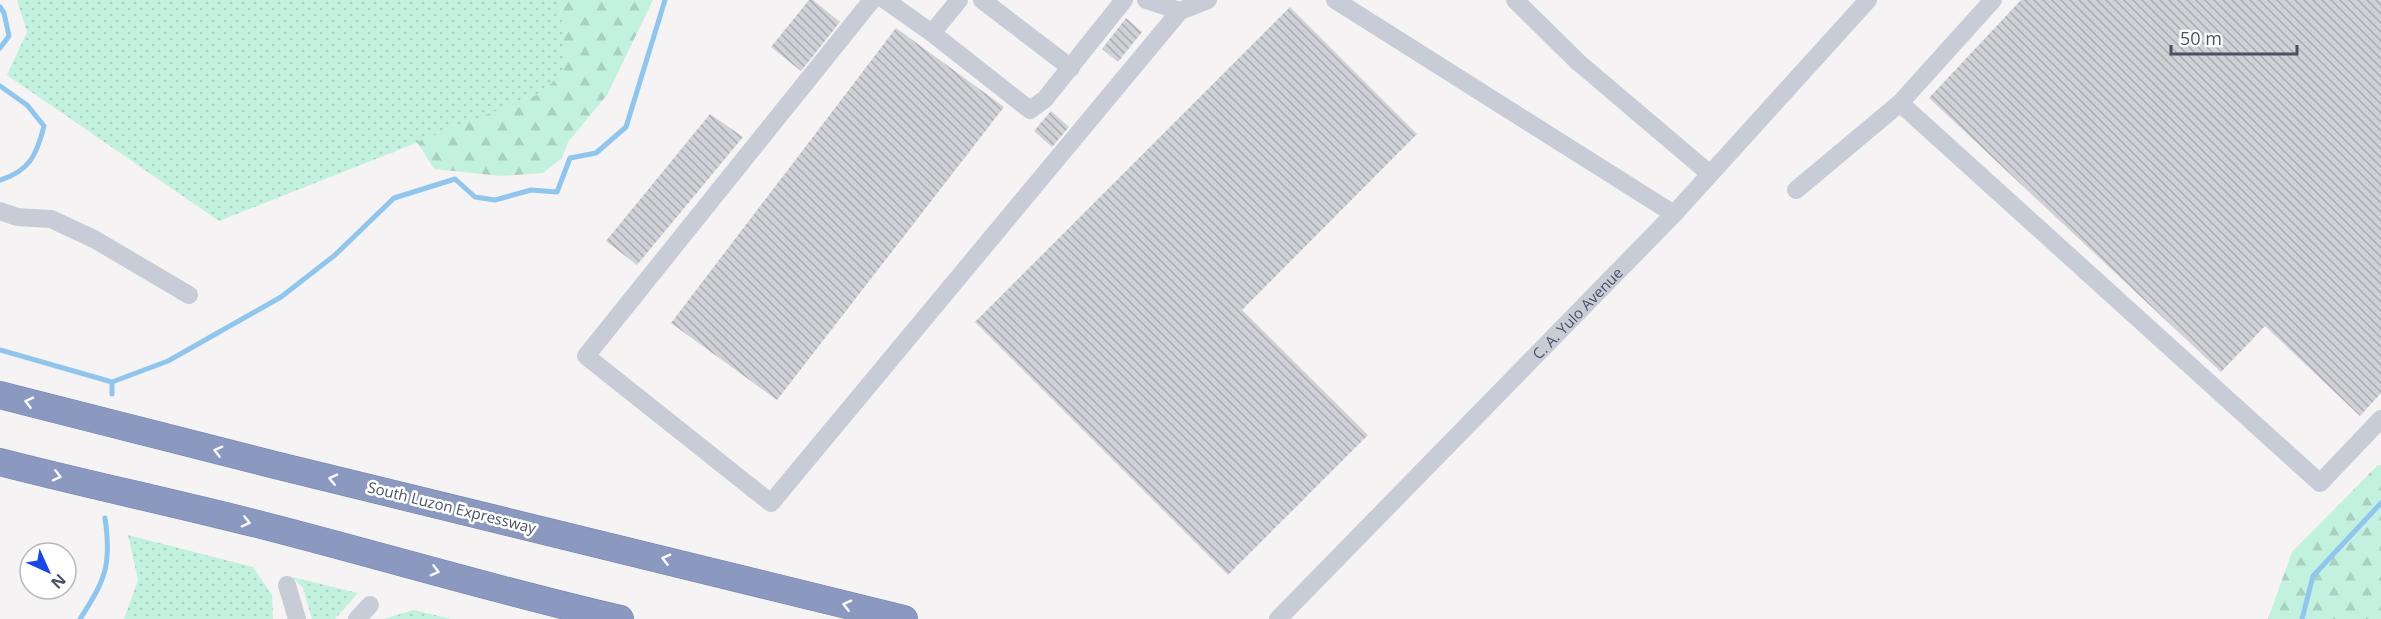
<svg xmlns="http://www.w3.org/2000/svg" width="2381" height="619" viewBox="0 0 2381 619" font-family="'Open Sans',sans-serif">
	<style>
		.grass { fill: url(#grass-dots) }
		.forest { fill: url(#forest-firs) }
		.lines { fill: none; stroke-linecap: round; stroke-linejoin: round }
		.stream { stroke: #90c5ee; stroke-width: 5 }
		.building { fill: url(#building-back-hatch) }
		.highway-casing { stroke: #7684ad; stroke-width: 28 }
		.minor { stroke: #c7ccd7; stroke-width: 18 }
		.highway { stroke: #8b99c1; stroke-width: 27 }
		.oneway { stroke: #f9fafc }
		.labels { text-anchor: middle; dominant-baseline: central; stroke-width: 5; stroke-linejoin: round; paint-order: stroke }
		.street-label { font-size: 15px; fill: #4a5161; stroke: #fff }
	</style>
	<defs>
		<pattern id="grass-dots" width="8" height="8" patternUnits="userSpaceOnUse" patternTransform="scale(1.5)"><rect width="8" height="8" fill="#c3f1df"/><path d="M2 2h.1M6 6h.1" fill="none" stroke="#a9d0c2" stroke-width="1.8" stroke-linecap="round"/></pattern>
		<pattern id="forest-firs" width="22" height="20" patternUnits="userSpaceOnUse" patternTransform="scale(1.5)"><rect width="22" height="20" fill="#c3f1df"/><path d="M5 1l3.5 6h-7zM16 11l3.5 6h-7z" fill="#a9d0c2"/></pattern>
		<pattern id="building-back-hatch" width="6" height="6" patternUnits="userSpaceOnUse" patternTransform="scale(1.5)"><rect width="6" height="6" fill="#cfd1d7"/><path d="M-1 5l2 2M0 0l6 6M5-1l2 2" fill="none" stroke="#aaacb2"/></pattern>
	</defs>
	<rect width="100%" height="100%" fill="#f5f3f3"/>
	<g class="grass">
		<polygon points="17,0 558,0 563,26 563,71 542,93 219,221 7,75 27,32"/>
		<polygon points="128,535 253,567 272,595 273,619 124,619 138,580"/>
		<polygon points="292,577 358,593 335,619 312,619 303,588"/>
		<polygon points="414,610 451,619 384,619"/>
	</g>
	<g class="forest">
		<polygon points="558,0 653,0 607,95 568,142 562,158 543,173 501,176 434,169 417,142 542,93 563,71 563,26"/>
		<polygon points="2378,465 2381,465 2381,619 2268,619 2292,552"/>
	</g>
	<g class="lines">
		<g class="stream">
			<polyline points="0,7 4,13 9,36 0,48"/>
			<path d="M0,86L27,105L44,126C37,154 30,171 0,180"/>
			<polyline points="0,350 112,382 112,394"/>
			<polyline points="112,382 168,361 281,297 335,255 394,198 455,179 475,197 495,200 531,190 557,192 570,158 596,153 626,127 665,0"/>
			<path d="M80,619C105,580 112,566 105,518"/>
			<polyline points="2302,619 2313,576 2381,503"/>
		</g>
	</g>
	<g class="building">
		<polygon points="809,0 813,0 840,22 801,71 771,47"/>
		<polygon points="2021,0 2381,0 2381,393 2360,416 2265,326 2221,372 1929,98"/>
		<polygon points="1290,7 1417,134 1242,310 1368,435 1228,575 975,322"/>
		<polygon points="1126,18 1142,32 1118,62 1102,49"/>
		<polygon points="896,28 1004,107 777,400 671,323"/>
		<polygon points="1051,111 1069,127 1052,147 1034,131"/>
		<polygon points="710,114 743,137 637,265 606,241"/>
	</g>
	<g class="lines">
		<defs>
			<g id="highway">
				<polyline points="0,395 275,465 904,619"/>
				<path d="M0,462C89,485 180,504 269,527C386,557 502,592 620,619"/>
			</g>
		</defs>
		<use href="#highway" class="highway-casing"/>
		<g class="minor">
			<polyline points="872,0 586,356 771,503 1180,11"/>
			<polyline points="885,0 932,33 1030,110 1045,99 1124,0"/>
			<polyline points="982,0 1071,68"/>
			<polyline points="1146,0 1180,11 1208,0"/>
			<polyline points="1335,0 1674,214"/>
			<polyline points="1515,0 1578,62 1710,174"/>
			<polyline points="932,33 959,0"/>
			<polyline points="1900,103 2320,483 2381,419"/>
			<polyline points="1796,190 1900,103 1993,0"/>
			<polyline points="0,211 17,217 51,219 94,239 189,295"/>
			<polyline points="287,585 297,619"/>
			<polyline points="357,619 370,605"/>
			<path id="s1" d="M1278,619L1674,214L1868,0"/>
		</g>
		<use href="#highway" class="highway"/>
	</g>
	<defs><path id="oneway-chevron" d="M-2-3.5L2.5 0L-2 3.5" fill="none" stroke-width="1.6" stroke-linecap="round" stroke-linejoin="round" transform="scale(1.5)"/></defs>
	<g class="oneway">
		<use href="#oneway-chevron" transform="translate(29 402) rotate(-166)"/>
		<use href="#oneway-chevron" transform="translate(218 451) rotate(-166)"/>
		<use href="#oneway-chevron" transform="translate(57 476) rotate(14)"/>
		<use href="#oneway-chevron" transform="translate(333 479) rotate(-167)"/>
		<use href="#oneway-chevron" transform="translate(246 522) rotate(14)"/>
		<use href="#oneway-chevron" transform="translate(666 559) rotate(-166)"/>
		<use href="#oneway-chevron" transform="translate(435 571) rotate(15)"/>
		<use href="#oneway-chevron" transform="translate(847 605) rotate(-166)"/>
	</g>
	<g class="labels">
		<g class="street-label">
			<text stroke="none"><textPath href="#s1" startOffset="428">C. A. Yulo Avenue</textPath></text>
			<text transform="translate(452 507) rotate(14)">South Luzon Expressway</text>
		</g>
	</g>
	<g transform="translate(48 571) rotate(135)"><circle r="28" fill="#ffffff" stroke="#b7b9c0" stroke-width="1.5"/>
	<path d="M0-4.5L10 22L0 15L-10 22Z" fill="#1a46e7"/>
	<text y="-9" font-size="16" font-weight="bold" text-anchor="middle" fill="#4a5161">N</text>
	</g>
	<path d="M2171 45v9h126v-9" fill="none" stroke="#4a5161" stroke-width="3"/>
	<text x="2180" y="45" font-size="18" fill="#4a5161" stroke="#ffffff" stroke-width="4.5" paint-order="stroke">50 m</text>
</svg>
